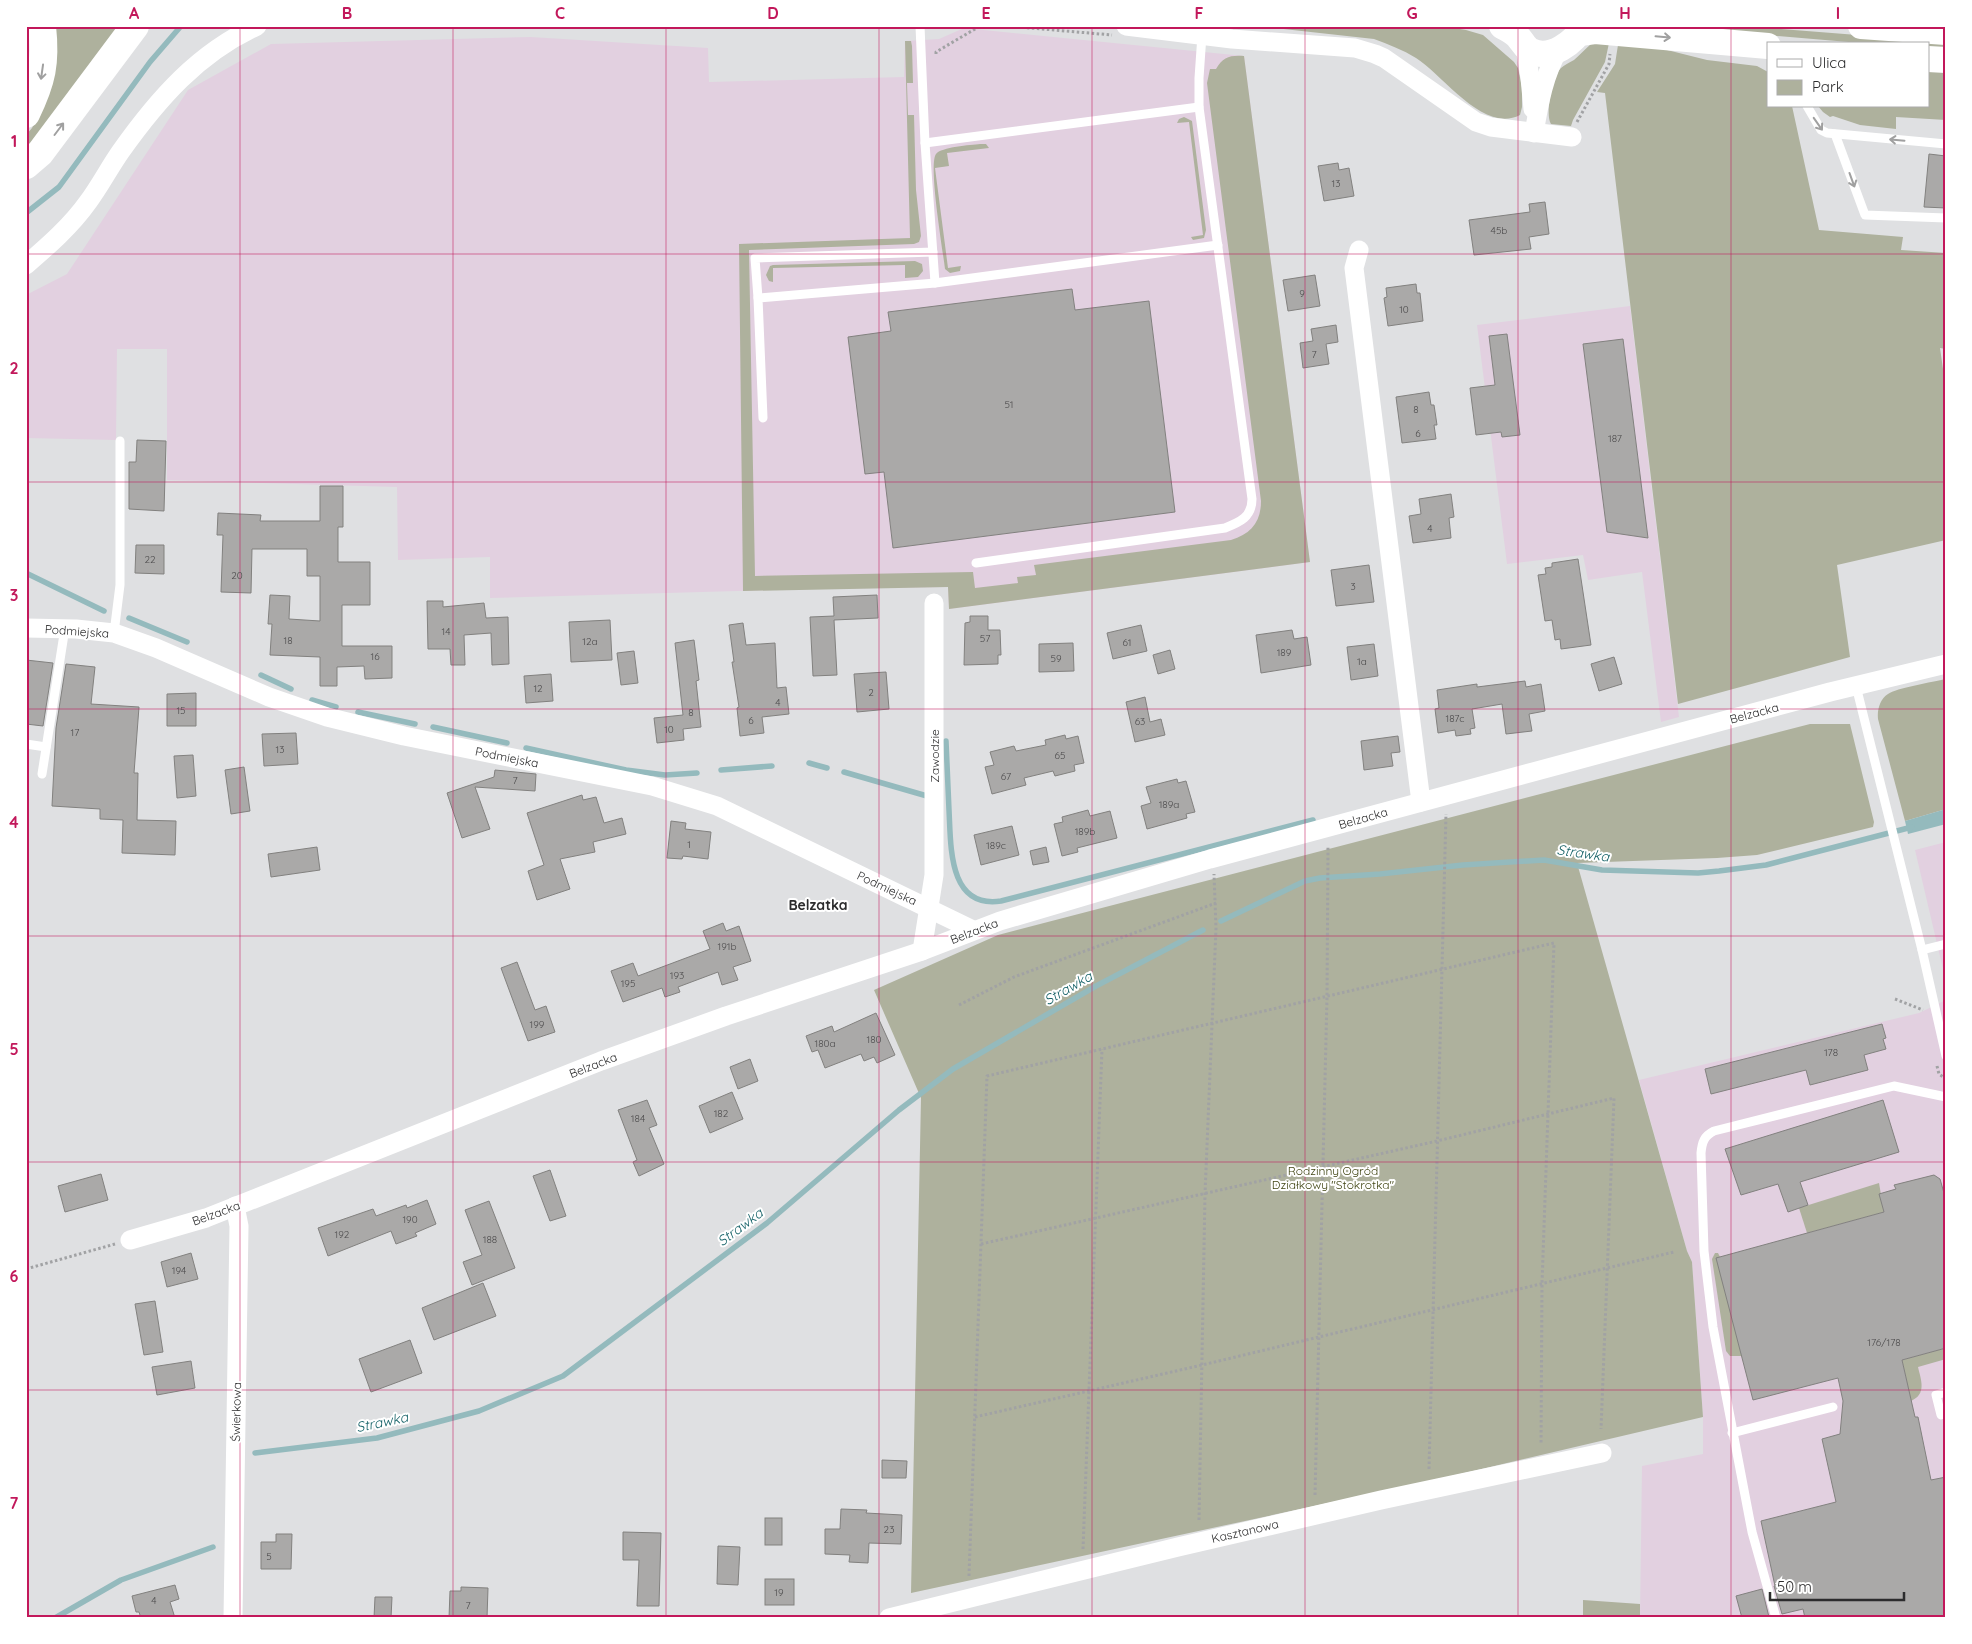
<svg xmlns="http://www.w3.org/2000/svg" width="1972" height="1644" viewBox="0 0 1972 1644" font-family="Quicksand,sans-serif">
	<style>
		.commercial { fill: #e2d0e0 }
		.green { fill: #aeb19d }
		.water { fill: #94babd }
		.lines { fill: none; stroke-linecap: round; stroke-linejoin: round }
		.stream { stroke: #94babd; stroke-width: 5.5 }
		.building { fill: #aaa9a8; stroke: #82817f }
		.path { stroke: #a1a2a4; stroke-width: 3; stroke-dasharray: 2.5 2.5; stroke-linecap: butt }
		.lane { stroke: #fff; stroke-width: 9 }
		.street { stroke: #fff; stroke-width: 19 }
		.secondary { stroke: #fff; stroke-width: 26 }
		.highway { stroke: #fff; stroke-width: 28 }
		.oneway { stroke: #a0a0a0 }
		.grid { fill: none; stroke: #c2185b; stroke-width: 1; stroke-opacity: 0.55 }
		.labels { text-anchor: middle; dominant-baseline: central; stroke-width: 4; stroke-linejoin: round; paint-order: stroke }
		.number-label { font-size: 10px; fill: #4c4b4c }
		.street-label { font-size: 12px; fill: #2c2c2d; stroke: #fff }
		.park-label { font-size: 12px; fill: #414614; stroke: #fff }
		.water-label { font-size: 14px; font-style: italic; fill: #176369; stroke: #fff }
		.neighbourhood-label { font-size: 14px; font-weight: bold; fill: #2c2c2d; stroke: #fff }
		.neatline { fill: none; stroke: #c2185b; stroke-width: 2 }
		.grid-label { font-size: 16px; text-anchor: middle; font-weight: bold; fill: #c2185b }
	</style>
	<rect width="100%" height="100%" fill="#dfe0e2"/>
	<g class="commercial">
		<polygon points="964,28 1244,56 1310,562 949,609 948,587 808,589 490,598 490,557 398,560 397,487 167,480 167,349 117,349 116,440 26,438 26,295 67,274 188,90 271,44 531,37 708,48 709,82 904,77 905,41 939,39"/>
		<polygon points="1630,306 1679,717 1661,722 1642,572 1588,580 1583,555 1507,564 1477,325"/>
		<polygon points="1946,842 1946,982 1915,850"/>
		<polygon points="1946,1000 1946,1618 1640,1618 1642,1466 1703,1454 1703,1417 1692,1262 1687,1251 1639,1080 1919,1013"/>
	</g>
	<g class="green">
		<polygon points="55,26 120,26 26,154 26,135 32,128 47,97"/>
		<path d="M1256,26H1442L1466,30L1483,35L1514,62L1518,68L1522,87V107L1520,115C1484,134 1444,76 1416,58C1403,50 1388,44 1374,39Z"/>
		<polygon points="1660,26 1745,26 1946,42 1946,50 1928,48 1928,44 1872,44"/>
		<path d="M905,41H911L912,46L913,83H907L908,115H914L916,190L921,236L919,242L914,244L749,250L755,576L973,572L975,588L1018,583L1017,577L1036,575L1034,565L1231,540C1251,534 1261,522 1261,501L1207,83L1210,69H1216C1223,57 1230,55 1244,56L1310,562L949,609L948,587L743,591L739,244L910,238Z"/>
		<path d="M1609,43L1605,62L1573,120L1571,126L1551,124C1545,114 1552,77 1561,68C1564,65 1569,63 1574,60C1580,55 1585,49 1591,44Z"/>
		<polygon points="1618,45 1655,47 1707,60 1757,66 1768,72 1768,106 1792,106 1819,230 1903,237 1901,250 1946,253 1946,349 1940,348 1946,390 1946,540 1837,565 1850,657 1678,704 1605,93 1597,92 1615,64"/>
		<polygon points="1928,71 1946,72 1946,120 1896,117 1896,129 1860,125 1833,116 1830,117 1823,112 1818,106 1928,106"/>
		<polygon points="1184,117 1192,121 1206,230 1204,238 1193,240 1191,237 1203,235 1189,122 1177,123 1179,119"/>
		<path d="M980,144H986L989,148L947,153L949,166L935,168L948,268L961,266L960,271L950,273L945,269C943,251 928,165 936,154C941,147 971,145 980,144Z"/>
		<polygon points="915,261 922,264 923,271 918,277 905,278 905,265 773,268 773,282 769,281 766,275 770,266 773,265"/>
		<path d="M1946,679V809L1905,821L1878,719C1877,710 1880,699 1888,694C1896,688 1933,682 1946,679Z"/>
		<polygon points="1810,724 1850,724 1874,822 1873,827 1757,855 1717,858 1577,863 1687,1251 1692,1262 1703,1417 1435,1480 911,1593 921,1098 874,990 998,935"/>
		<polygon points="1879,1183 1884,1212 1807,1233 1799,1208"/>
		<polygon points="1715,1253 1718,1253 1720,1257 1742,1356 1730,1356 1726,1351 1712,1259"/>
		<path d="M1946,1348V1359L1918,1367C1921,1380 1927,1394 1911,1401L1902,1360Z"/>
		<polygon points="1583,1600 1640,1604 1640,1618 1583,1618"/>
	</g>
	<polygon class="water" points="1946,809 1946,824 1908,834 1905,821"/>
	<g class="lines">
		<g class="stream">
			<polyline points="26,213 59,187 150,62 181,26"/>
			<polyline points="26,573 104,611"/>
			<polyline points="129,618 187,642"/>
			<polyline points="261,675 291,689"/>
			<polyline points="312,700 336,707"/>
			<polyline points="358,712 415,724"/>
			<polyline points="433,727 507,743"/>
			<path d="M946,741C947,764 948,787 949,810C951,846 948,909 1001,901L1313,820"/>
			<polyline points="526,748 626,770 665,775 697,773"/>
			<polyline points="809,763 827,768"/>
			<polyline points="721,770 772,766"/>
			<polyline points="844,772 927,796"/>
			<polyline points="1221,921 1305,881 1320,878 1380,874 1463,865 1544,860 1602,870 1698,873 1719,871 1766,865 1912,827"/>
			<polyline points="255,1453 377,1438 479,1411 563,1376 767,1223 899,1110 953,1069 1096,986 1203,930"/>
			<polyline points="55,1618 121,1580 213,1547"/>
		</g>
	</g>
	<g class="building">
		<polygon points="1929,154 1946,156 1946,208 1924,207"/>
		<polygon points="1338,163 1339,170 1349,168 1354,196 1324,201 1318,166"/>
		<polygon points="1545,202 1549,234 1529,237 1531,249 1474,255 1469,220 1530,212 1529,204"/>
		<polygon points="1315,275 1320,306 1288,311 1283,280"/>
		<polygon points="1416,284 1417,293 1420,293 1423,321 1388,326 1384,298 1387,297 1386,288"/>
		<polygon points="1072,289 1075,310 1149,301 1175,512 893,548 884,472 865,474 848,337 891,331 888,312"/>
		<polygon points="1336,325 1338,342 1326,344 1329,364 1303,368 1300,343 1313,341 1311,329"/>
		<polygon points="1507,334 1520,435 1502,437 1501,432 1476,435 1470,388 1495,385 1489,336"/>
		<polygon points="1623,339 1648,538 1607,532 1583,344"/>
		<polygon points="1429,392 1431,405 1434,405 1437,425 1434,425 1436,439 1402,443 1396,397"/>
		<polygon points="137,440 166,441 164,511 129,509 129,462 136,462"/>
		<polygon points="320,486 343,486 343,527 338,527 338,562 370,562 370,605 342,605 342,646 392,646 392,678 365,679 364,666 337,667 337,686 320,686 320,657 270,655 272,624 268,624 270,595 290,596 289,619 320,621 320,576 307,576 307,549 252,549 251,593 221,592 223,535 217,535 218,513 261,515 260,521 320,521"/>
		<polygon points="1451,494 1454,517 1449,518 1451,538 1413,543 1409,516 1421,514 1419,499"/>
		<polygon points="136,545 164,545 164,574 135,573"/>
		<polygon points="1578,559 1591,645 1561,649 1560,639 1555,640 1552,620 1545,621 1538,575 1546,574 1545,568 1552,567 1552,563"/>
		<polygon points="1369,565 1374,602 1336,606 1331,570"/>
		<polygon points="877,595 878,618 834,620 837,675 813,676 810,617 834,616 833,597"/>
		<polygon points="427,601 443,601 443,607 484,603 486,618 508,617 509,664 492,665 491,633 464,635 465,665 451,665 450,649 428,649"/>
		<polygon points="970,616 988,616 988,630 1000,630 1001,655 998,655 998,664 964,665 965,623 970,622"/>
		<polygon points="610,620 612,660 571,662 569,622"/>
		<polygon points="743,623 746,645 775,643 777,688 786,687 789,714 762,717 764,733 740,736 737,708 739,707 732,662 734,662 729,625"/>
		<polygon points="1141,625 1147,651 1113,659 1107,633"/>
		<polygon points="1292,630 1294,639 1307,637 1311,665 1261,673 1256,635"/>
		<polygon points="694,640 699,680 696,681 701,727 683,729 684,740 657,743 654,718 683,715 675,643"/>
		<polygon points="1073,643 1074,671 1039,672 1039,644"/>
		<polygon points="1374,644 1378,676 1351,680 1347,647"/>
		<polygon points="1170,650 1175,669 1158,674 1153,655"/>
		<polygon points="634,651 638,683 621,685 617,653"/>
		<polygon points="1614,657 1622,684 1599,691 1591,664"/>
		<polygon points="26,660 53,663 43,726 26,724"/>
		<polygon points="66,664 95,667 91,704 139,707 134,773 138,773 137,820 176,821 175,855 122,853 123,820 100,819 100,809 52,806 56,728"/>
		<polygon points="886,672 889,709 857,712 854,674"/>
		<polygon points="551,674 553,701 526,703 524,676"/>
		<polygon points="1525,681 1526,687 1541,684 1545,711 1529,714 1532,731 1506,734 1502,704 1472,709 1475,728 1470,729 1471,734 1456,736 1455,730 1438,733 1435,709 1439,708 1437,690 1477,684 1477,687"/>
		<polygon points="196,693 196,726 167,726 167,694"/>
		<polygon points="1145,697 1150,722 1161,719 1165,735 1135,742 1126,702"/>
		<polygon points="296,733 298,764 264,766 262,734"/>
		<polygon points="1065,735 1066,739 1078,736 1084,763 1074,765 1075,771 1055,776 1053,771 1024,778 1026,785 992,794 985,767 994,765 990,752 1014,746 1016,751 1046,745 1045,740"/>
		<polygon points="1398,736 1400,752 1391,753 1393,766 1364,770 1361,741"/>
		<polygon points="193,755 196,796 177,798 174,756"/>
		<polygon points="244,767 250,811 231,814 225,770"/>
		<polygon points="495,770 536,774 535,791 475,787 490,829 462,838 447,793 494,777"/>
		<polygon points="1177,779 1178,783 1186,781 1195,812 1186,814 1187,818 1147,829 1141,806 1151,803 1146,787"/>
		<polygon points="582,795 583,800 596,797 604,823 622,818 626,834 593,842 595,852 560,859 570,889 537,900 528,871 544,865 527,813"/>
		<polygon points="1088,810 1090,816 1110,811 1117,838 1077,848 1078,852 1062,856 1054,824 1063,822 1062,817"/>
		<polygon points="671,821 686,823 685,829 711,832 708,859 683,856 682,859 667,858"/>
		<polygon points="1012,826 1019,855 981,865 974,835"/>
		<polygon points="317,847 320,870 271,877 268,854"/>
		<polygon points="1046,847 1049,862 1033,865 1030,851"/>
		<polygon points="723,923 726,931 739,926 751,961 733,967 738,980 722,985 718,972 678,987 680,992 665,997 662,988 623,1002 611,971 633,963 638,976 710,949 703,931"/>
		<polygon points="517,962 535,1010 546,1006 555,1032 528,1041 501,968"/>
		<polygon points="876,1013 895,1055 877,1063 874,1057 864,1061 861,1054 825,1068 818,1050 812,1052 806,1036 832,1026 834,1032"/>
		<polygon points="1882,1024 1886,1038 1883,1039 1886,1049 1864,1055 1868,1070 1810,1085 1806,1070 1711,1094 1705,1069"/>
		<polygon points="750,1059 758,1081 738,1089 730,1067"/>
		<polygon points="732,1092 743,1119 710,1133 699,1106"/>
		<polygon points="647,1100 657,1125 649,1128 664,1164 639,1176 633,1162 637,1160 618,1110"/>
		<polygon points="1883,1100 1899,1152 1800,1182 1808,1205 1788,1212 1778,1184 1741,1195 1725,1149"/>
		<polygon points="550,1170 566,1216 550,1221 533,1176"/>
		<polygon points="101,1174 108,1200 65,1212 58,1186"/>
		<polygon points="1934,1175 1940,1179 1946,1200 1946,1348 1902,1360 1915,1417 1918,1417 1931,1480 1946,1477 1946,1618 1805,1618 1803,1609 1782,1614 1774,1586 1775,1586 1761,1521 1836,1502 1822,1439 1840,1434 1843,1401 1838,1378 1753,1400 1716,1258 1884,1212 1879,1194 1896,1189 1894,1185"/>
		<polygon points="427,1200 436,1224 415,1233 417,1236 396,1244 391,1231 328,1256 318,1228 373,1209 376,1216 406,1205 407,1208"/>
		<polygon points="489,1201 515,1268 472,1285 463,1262 482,1255 465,1210"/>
		<polygon points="191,1253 198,1279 167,1287 161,1262"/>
		<polygon points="483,1283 496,1316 434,1340 422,1308"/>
		<polygon points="155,1301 163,1352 144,1355 135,1304"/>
		<polygon points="410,1340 422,1373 371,1392 359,1359"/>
		<polygon points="191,1361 195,1388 157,1395 152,1367"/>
		<polygon points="882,1460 907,1461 906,1478 882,1478"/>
		<polygon points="841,1509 867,1510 866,1513 902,1515 901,1544 869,1543 868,1563 849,1562 850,1555 825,1554 825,1529 840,1529"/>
		<rect x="765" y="1518" width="17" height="27"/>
		<polygon points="623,1532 661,1533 659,1606 637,1606 639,1560 623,1560"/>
		<polygon points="276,1534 292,1534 291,1569 261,1569 261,1542 276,1542"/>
		<polygon points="718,1546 740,1547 738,1585 717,1584"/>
		<rect x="765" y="1579" width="29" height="26"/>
		<polygon points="175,1585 179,1599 170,1602 175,1618 141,1618 139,1612 136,1612 132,1596"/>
		<polygon points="461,1587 488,1588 487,1618 449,1618 450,1591 461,1591"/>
		<polygon points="1762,1589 1769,1617 1742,1618 1736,1596"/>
		<polygon points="375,1597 392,1597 391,1618 374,1618"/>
	</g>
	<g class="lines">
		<g class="path">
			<polyline points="1007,26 1112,35"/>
			<polyline points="936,54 936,52 980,26"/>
			<polyline points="1577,122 1609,64 1610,54"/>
			<polyline points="1895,999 1923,1010"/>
			<polyline points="959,1005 1014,977 1216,903"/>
			<polyline points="1937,1066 1939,1074 1946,1079"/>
			<polyline points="981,1244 1437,1141 1614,1098 1601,1429"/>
			<polyline points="26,1269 115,1244"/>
			<polyline points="975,1417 1202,1365 1674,1252"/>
			<polyline points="1429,1469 1446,814"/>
			<polyline points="1315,1495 1327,997 1328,846"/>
			<polyline points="1199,1520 1205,1194 1216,928 1214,874"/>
			<polyline points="1083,1549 1102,1049"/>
			<polyline points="969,1576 987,1076 1554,943 1542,1284 1541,1444"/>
		</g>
		<g class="lane">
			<polyline points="920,26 925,143 935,283"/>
			<polyline points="1807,106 1821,130 1827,133 1946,144"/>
			<polyline points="1835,134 1865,215 1946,218"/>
			<polyline points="925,143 1199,107"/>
			<polyline points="758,298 755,258 933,252"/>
			<polyline points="763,418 758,298 935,283 1218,245"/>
			<path d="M976,563L1225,528C1240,522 1252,517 1252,499L1199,107V78L1202,35"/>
			<polyline points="114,633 120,585 120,441"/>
			<polyline points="1856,686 1922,950 1946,1056"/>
			<polyline points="26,744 46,747"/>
			<polyline points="42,774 65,628"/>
			<polyline points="1922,950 1946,944"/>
			<polyline points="1941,1415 1936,1395 1946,1392"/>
			<polyline points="1732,1433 1833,1407"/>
			<path d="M1776,1618L1752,1532L1713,1327L1704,1251L1701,1153C1702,1142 1704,1136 1714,1131L1894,1086L1946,1097"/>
		</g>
		<g class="street">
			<polyline points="1126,26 1232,39 1355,48 1375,54 1384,58 1476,122 1491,127 1572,137"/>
			<polyline points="1525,46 1530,78 1533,109"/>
			<path d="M1534,133C1539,104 1544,74 1559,49"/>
			<polyline points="1359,250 1354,268 1421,802"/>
			<path d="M26,265C48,246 71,226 88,202C100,186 109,168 121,151C158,99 198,53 257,26"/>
			<polyline points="26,628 76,629 114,633 156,648 269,697 327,717 404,736 652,786 717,806 973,930"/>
			<polyline points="922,951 934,875 934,603"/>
			<polyline points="130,1240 206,1218 601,1061 726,1016 922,951 1000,921 1210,859 1830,692 1946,664"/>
			<polyline points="233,1618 239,1226 235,1206"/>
			<polyline points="889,1618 1178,1547 1381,1500 1602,1453"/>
		</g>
		<g class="secondary">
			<path d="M1502,26C1508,29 1514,32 1518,37C1523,42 1525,48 1531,51C1550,61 1575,42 1583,26"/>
			<polyline points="1861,26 1946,32"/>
			<polyline points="1580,33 1595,31 1768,46"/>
			<polyline points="1928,59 1946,60"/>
		</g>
		<g class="highway">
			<path d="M26,114C42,81 46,63 42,26"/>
			<polyline points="26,165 40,153 135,26"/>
		</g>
	</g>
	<defs><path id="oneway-shaft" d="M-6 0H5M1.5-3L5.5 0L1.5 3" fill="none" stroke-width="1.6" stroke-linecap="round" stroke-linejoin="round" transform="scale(1.25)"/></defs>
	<g class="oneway">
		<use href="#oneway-shaft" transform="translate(1663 37) rotate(5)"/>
		<use href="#oneway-shaft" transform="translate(42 72) rotate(98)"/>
		<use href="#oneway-shaft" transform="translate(1818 124) rotate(55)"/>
		<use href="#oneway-shaft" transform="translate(59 129) rotate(-53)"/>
		<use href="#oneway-shaft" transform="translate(1897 140) rotate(-175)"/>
		<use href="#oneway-shaft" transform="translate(1852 180) rotate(70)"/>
	</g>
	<path class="grid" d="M240,26V1618M453,26V1618M666,26V1618M879,26V1618M1092,26V1618M1305,26V1618M1518,26V1618M1731,26V1618M26,254H1946M26,482H1946M26,709H1946M26,936H1946M26,1162H1946M26,1390H1946"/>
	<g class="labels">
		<g class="number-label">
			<text x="1336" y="183">13</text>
			<text x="1499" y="230">45b</text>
			<text x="1302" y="293">9</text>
			<text x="1404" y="309">10</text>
			<text x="1314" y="354">7</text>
			<text x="1009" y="404">51</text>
			<text x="1416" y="409">8</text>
			<text x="1418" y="433">6</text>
			<text x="1615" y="438">187</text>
			<text x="1430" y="528">4</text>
			<text x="150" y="559">22</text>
			<text x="237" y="575">20</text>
			<text x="1353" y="586">3</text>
			<text x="446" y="631">14</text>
			<text x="985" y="638">57</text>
			<text x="288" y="640">18</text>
			<text x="590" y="641">12a</text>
			<text x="1127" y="642">61</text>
			<text x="1284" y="652">189</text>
			<text x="375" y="656">16</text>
			<text x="1056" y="658">59</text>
			<text x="1362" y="661">1a</text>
			<text x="538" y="688">12</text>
			<text x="871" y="692">2</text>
			<text x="778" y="702">4</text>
			<text x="181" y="710">15</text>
			<text x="691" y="712">8</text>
			<text x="1455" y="718">187c</text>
			<text x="751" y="720">6</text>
			<text x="1140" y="721">63</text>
			<text x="669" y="729">10</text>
			<text x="75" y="732">17</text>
			<text x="280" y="749">13</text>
			<text x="1060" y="755">65</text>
			<text x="1006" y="776">67</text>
			<text x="515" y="780">7</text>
			<text x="1169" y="804">189a</text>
			<text x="1085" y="831">189b</text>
			<text x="689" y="844">1</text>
			<text x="996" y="845">189c</text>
			<text x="727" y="946">191b</text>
			<text x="677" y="975">193</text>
			<text x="628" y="983">195</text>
			<text x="537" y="1024">199</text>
			<text x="874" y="1039">180</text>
			<text x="825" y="1043">180a</text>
			<text x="1831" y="1052">178</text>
			<text x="721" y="1113">182</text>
			<text x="638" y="1118">184</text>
			<text x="410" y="1219">190</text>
			<text x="342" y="1234">192</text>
			<text x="490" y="1239">188</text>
			<text x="179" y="1270">194</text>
			<text x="1884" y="1342">176/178</text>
			<text x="889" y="1529">23</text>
			<text x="269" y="1556">5</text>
			<text x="779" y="1592">19</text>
			<text x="154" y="1600">4</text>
			<text x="468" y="1605">7</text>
		</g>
		<g class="street-label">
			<text transform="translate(77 631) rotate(4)">Podmiejska</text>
			<text transform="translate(1754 713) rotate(-15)">Belzacka</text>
			<text transform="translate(934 756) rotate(-90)">Zawodzie</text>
			<text transform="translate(507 757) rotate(11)">Podmiejska</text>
			<text transform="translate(1363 818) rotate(-16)">Belzacka</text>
			<text transform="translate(887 888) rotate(25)">Podmiejska</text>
			<text transform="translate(974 931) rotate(-21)">Belzacka</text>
			<text transform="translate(593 1065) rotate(-21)">Belzacka</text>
			<text transform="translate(216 1213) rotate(-20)">Belzacka</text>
			<text transform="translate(236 1412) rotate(-89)">Świerkowa</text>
			<text transform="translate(1245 1531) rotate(-13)">Kasztanowa</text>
		</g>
		<g class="park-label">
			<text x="1333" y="1170">Rodzinny Ogród<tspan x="1333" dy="14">Działkowy "Stokrotka"</tspan></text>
		</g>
		<g class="water-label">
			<text transform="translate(1583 853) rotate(8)">Strawka</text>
			<text transform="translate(1068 988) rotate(-30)">Strawka</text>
			<text transform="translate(740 1227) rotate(-37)">Strawka</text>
			<text transform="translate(382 1422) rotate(-12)">Strawka</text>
		</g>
		<g class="neighbourhood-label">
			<text x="818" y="905">Belzatka</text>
		</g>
	</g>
	<rect width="1972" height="1644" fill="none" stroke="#ffffff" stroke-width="55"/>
	<rect x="1767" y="42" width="162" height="65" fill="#ffffff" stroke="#ababab"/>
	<rect x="1777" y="59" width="25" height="8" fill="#ffffff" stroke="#ababab"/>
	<text x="1812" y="68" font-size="15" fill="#2c2c2d">Ulica</text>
	<rect x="1777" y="80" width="25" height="15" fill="#aeb19d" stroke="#ababab"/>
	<text x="1812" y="92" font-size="15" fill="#2c2c2d">Park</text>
	<path d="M1770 1592v8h134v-8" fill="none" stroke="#2c2c2d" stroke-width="2.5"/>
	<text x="1777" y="1592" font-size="15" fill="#2c2c2d" stroke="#ffffff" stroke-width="4" paint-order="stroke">50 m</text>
	<rect x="28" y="28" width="1916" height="1588" class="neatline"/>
	<g class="grid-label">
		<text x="134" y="19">A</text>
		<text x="347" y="19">B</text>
		<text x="560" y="19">C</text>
		<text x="773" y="19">D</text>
		<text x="986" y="19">E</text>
		<text x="1199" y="19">F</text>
		<text x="1412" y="19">G</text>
		<text x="1625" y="19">H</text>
		<text x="1838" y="19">I</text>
		<text x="14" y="147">1</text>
		<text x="14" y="374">2</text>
		<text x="14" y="601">3</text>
		<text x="14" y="828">4</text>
		<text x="14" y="1055">5</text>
		<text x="14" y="1282">6</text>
		<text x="14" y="1509">7</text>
	</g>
</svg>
